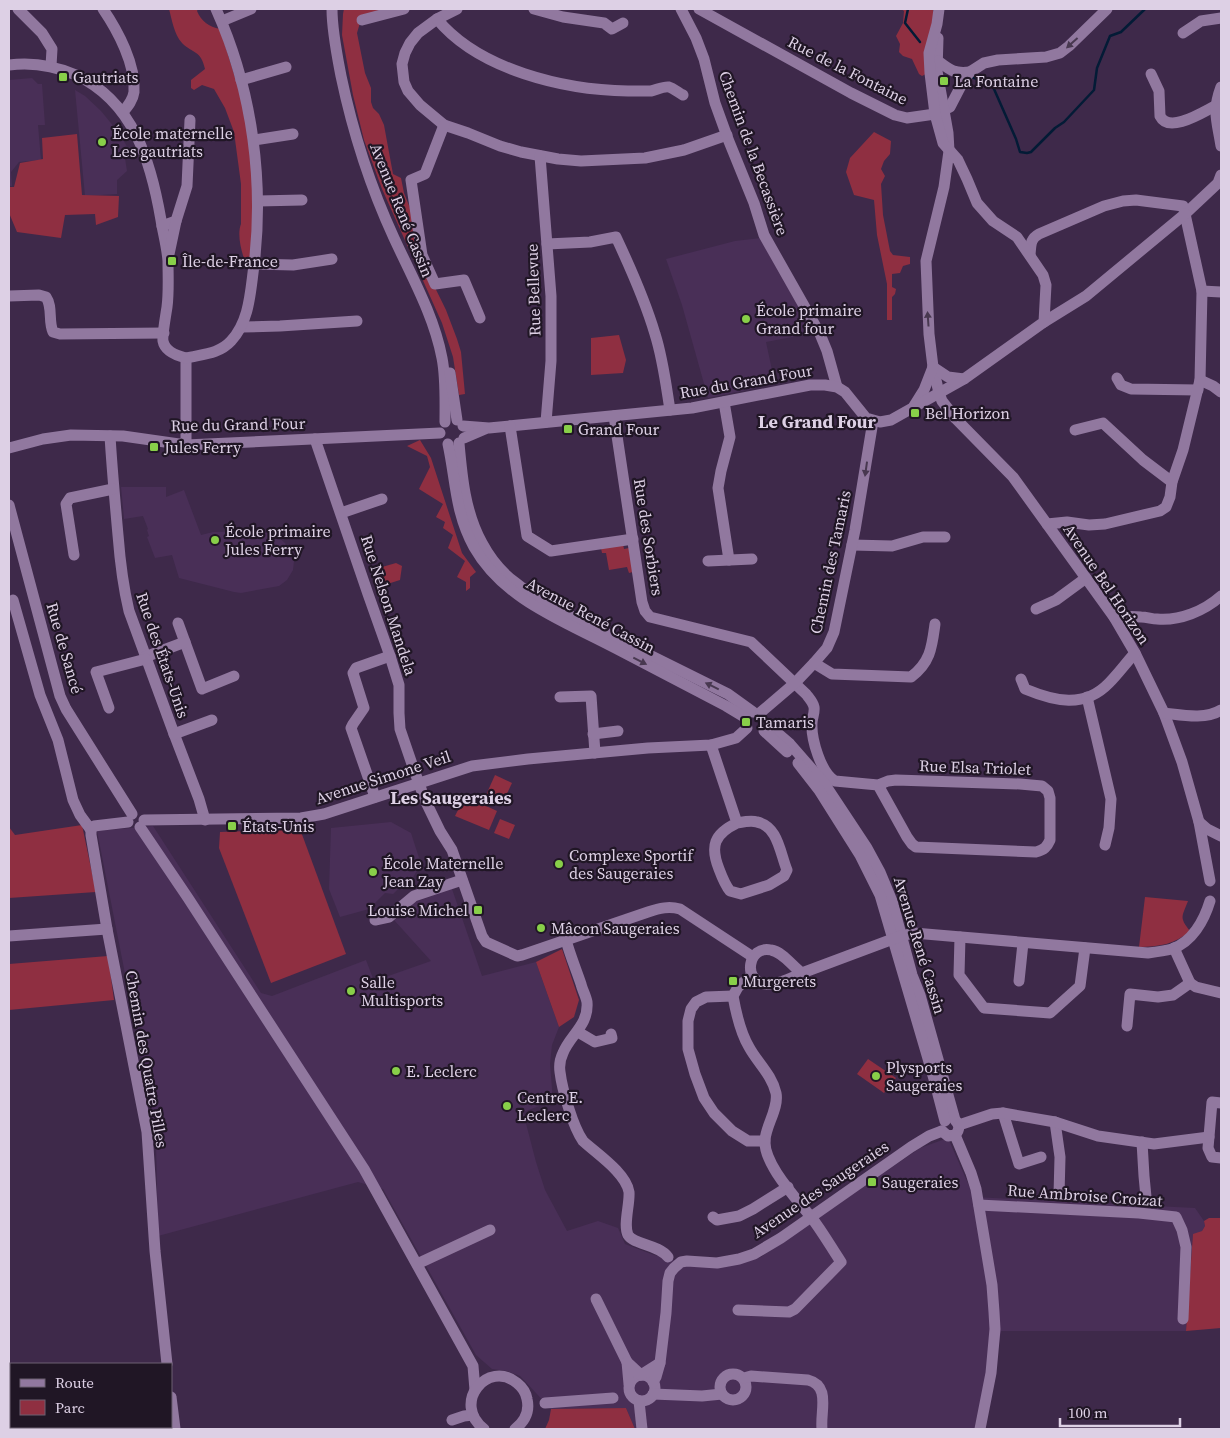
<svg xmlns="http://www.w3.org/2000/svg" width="1230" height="1438" viewBox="0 0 1230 1438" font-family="'Source Serif 4',serif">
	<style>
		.built { fill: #492f57 }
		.green { fill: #8f2f41 }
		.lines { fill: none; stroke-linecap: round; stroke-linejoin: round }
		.stream { stroke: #031b36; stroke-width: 2.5 }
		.minor { stroke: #91789f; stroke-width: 11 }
		.oneway { fill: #483850 }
		.poi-dot { fill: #88cf49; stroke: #201625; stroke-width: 2 }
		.labels { text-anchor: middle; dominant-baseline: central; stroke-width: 4.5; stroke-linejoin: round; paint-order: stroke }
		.street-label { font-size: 16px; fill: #ddd0e5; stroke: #201625 }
		.poi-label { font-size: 16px; fill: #ddd0e5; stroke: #201625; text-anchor: start }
		.neighbourhood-label { font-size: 18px; font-weight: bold; fill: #ddd0e5; stroke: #201625 }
	</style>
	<rect width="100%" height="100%" fill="#3e294a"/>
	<g class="built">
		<polygon points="32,78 38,84 42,84 45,125 38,125 41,160 19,162 11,172 12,186 9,186 9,80"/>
		<polygon points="75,90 85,96 101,111 119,133 129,150 125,158 127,171 117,180 117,194 85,196"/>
		<polygon points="761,238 813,333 766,342 775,384 708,398 682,305 666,259 735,241"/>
		<polygon points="121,487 166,487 166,497 184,490 201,535 213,532 257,531 269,533 278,537 285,543 291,553 294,561 293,570 287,580 279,586 241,593 234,592 179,578 172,555 155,558 147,537 149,536 147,530 148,529 143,516 124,519"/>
		<polygon points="391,822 411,833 421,864 412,879 403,884 393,894 385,893 369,909 340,917 329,889 331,828"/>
		<polygon points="153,826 261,993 272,996 366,960 374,981 431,961 394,920 415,902 452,889 482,976 536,962 559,1027 552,1045 550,1064 553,1101 523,1112 536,1162 545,1190 567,1231 598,1221 618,1228 625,1244 654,1255 700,1267 735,1264 761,1257 920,1148 948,1138 974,1197 1195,1208 1204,1221 1205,1226 1202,1231 1193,1235 1186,1331 1001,1331 985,1429 635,1429 626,1408 551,1409 520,1376 507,1371 492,1369 476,1355 383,1189 358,1182 158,1236 156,1145 151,1106 97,831"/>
	</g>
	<g class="green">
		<path d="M169,9H198L197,11C201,21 209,27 220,29L238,87L252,146L255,206L250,262L245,261C241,251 237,234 241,224V184L234,132L225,108L214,89L202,85L194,90L191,88V80L205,69C201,50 193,54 182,43C174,34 172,20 169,9Z"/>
		<polygon points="344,9 393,9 362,16 357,33 365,73 371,88 371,102 373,108 379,114 384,125 393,174 401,178 404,193 412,213 419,255 446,310 457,339 461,352 465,394 459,395 453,357 442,323 382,189 364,140 353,95 342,35 343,14"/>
		<polygon points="901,9 933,9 933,25 926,74 922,76 919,74 912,59 903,56 899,52 900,44 896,36 903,23 904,11"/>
		<polygon points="874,132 891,141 890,154 884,161 881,169 885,176 881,184 883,215 890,251 893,255 910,257 910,264 903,266 900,273 892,274 892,287 896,289 895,294 892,297 892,320 887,320 887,284 877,235 874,200 854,195 846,172 850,158"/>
		<polygon points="77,134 82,195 119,196 118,217 96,225 95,214 65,215 61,238 17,232 9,213 9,187 14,187 20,163 43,159 42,138"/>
		<polygon points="619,335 626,360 623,373 591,375 591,338"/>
		<polygon points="420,440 431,458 462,553 476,572 470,577 470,588 466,591 466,582 457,577 465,561 448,548 453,535 443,528 445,522 436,517 443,504 419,489 430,467 427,456 407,446"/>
		<polygon points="623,544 624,549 629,548 633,572 629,573 627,567 609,570 606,553 602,553 601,548"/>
		<polygon points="396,563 402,566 400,580 381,586 375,569"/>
		<polygon points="495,775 512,783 503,802 486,795"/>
		<polygon points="465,796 497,811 489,830 455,816"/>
		<polygon points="500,819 515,825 509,839 494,833"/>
		<polygon points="82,825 96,892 9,898 9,827 15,835"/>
		<polygon points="300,829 346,954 271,983 219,848 220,832"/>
		<path d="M1145,897L1188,901C1182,917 1179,917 1190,931C1175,944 1159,947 1139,947Z"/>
		<polygon points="562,949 579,1000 574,1017 559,1027 536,962"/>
		<polygon points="108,956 114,1000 9,1010 9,964"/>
		<polygon points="868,1059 896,1078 884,1093 857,1074"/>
		<polygon points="1209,1218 1221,1218 1221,1328 1186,1331 1193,1234 1202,1231 1205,1226 1204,1221"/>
		<polygon points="626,1408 635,1429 545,1429 549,1420 551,1409"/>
	</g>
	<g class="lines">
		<g class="stream">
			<polyline points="908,9 905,23 920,42"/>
			<polyline points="972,77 990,84 994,89 1016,139 1020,152 1027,153 1031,152 1055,128 1064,122 1094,90 1097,68 1110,36 1121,32 1145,9"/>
		</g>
		<g class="minor">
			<polyline points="18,9 42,33 52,49 51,66"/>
			<path d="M103,9C118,31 136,65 134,92C133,100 128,106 123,112"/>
			<path d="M332,9C332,31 337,55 341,76C353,133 370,186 394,238C412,277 434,316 442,358C446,378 445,401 445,422"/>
			<polyline points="457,9 437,19 418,33 410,43 405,53 402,64 404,82 408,91 420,105 444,125 468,133 500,146 521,152 558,159 581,161 645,158 684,150 727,135"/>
			<polyline points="534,9 563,17 604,23 612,29 623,23"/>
			<polyline points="681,9 696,38 704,59 715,103 728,139 754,203 764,235 820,334 827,351 837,387"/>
			<polyline points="699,9 851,93 895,115 907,118 935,114 950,107 964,80 970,72 984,63 998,60 1046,57 1060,53 1069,46 1107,9"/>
			<path d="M437,19C479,70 564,90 628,91C635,91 643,91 651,91C656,90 664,86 669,87C673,88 679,93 683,95"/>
			<polyline points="362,20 404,9"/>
			<polyline points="222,21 251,9"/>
			<polyline points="1183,33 1201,21 1221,18"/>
			<polyline points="938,38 937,71 948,133 949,151 944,187 926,261 929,334 933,367 939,393 942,401 956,419 1013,477 1114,617 1135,653 1164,713 1182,762 1199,822 1210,881"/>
			<path d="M938,61C950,70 954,74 970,72"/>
			<path d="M9,65C32,62 55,66 76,75C134,102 151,162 161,220C163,233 167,247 168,261C168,276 169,292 167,307C166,314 162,336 163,341C165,352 178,356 186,358V445"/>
			<path d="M1151,74L1159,91L1160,116C1169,134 1203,112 1215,106"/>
			<polyline points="241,80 286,67"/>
			<path d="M1221,87C1212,111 1217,121 1221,146"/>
			<polyline points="444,125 425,174 411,180 422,255 435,284 464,280 480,318"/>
			<polyline points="254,140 293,134"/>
			<polyline points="540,156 551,296 551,361 546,422"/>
			<polyline points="258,201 302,200"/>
			<polyline points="1185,214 1202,291 1221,292"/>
			<polyline points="162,226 176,221 187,186 190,120"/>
			<path d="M547,244L590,242L616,237C631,269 645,300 655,334C663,359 666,385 670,410"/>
			<polyline points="169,254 176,221"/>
			<path d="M1030,255C1031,245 1030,239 1039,234L1104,206L1123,201L1136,200L1183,206L1185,214L1218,183L1221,175"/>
			<polyline points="254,264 293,265 332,259"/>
			<path d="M9,296L39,295L46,297C53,307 48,321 53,332L60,334L164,333"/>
			<polyline points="1044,322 1086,296 1185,214"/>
			<polyline points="242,327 280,326 357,321"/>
			<path d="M186,358C203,354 219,354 231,341C248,323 250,297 253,273C265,185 253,91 216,9"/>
			<polyline points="933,367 948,377 964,379"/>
			<polyline points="450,373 457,420"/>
			<polyline points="1117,378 1121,385 1131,389 1198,390"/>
			<polyline points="1200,380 1213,386 1221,392"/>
			<polyline points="724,402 730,437 721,471 718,488 729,560"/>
			<polyline points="914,406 924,390 933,367"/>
			<path d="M614,416L642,602L645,611L650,617L751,642L806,694C809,698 813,702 814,707C815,713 812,718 812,723C811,739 821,773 835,781L878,785L888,781L896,780L1020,784L1042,786L1048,791L1050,798V840C1047,847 1044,850 1036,852L916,847L912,844L907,837L878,785"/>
			<polyline points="463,426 489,428 692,408 810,385 825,385 837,387 845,392 866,418 880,422 891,420 964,379 1044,322 1046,285 1043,275 1017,237 993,221 977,203 967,179 958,160 943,143 935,114 930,73 929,53 937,24 939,9"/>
			<polyline points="510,426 527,536 551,551 633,539"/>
			<polyline points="1075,430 1103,423 1143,460 1172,482"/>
			<path d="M110,436C112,469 115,502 118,535C120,561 123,586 129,611L173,731L199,799L205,820"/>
			<polyline points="464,438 485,429"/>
			<path d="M315,439L368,594L390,656L399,685V713L400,729L413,767L425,800L440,831L452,850L482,936L486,942L517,956L522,955L648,912C660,908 669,906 680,909L753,957"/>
			<path d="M459,443C462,477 465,512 482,543C490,558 502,573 516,583C539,602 569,614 595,628C640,650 684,672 728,694L753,712"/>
			<path d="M448,444C456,481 455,513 474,547C504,600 564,621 615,648C652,667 689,687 726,706L746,718"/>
			<polyline points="9,448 43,439 71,435 123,436 186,445 440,433"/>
			<polyline points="9,505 60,696 66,709 132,814"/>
			<polyline points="341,513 382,499"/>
			<polyline points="1047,524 1067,522 1089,525 1105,524 1160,511 1166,507 1170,497 1172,482 1183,450 1200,380 1202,291"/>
			<polyline points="852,545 892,546 923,537 945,537"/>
			<polyline points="74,555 66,504 70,498 113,489"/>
			<polyline points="708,561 752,559"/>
			<polyline points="13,600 40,695 58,740 73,800 80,815 91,830"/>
			<polyline points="1036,609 1056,600 1086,578"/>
			<path d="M1114,617C1123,617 1132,616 1141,617C1147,617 1152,619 1157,619C1180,621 1204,611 1221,596"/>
			<polyline points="178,623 202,689 234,676"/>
			<polyline points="145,657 185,642"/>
			<path d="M814,663L832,674L911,677C931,662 932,646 935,624"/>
			<path d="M1021,679L1025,689C1054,701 1084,709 1109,683C1118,674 1126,663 1135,653"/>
			<polyline points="560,697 591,696 595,753"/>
			<polyline points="1087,697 1111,799 1109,828 1105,845"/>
			<polyline points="109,708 96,672 146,659"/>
			<polyline points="761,712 795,683 814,663 827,648 834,632 855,530 873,421"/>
			<path d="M1164,713C1182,715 1205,720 1221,710"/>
			<path d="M768,725L790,744L824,783L867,848L880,872L892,901L912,975L920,995L955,1120C960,1125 960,1130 955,1135L948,1136L942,1131"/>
			<polyline points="764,731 787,752"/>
			<polyline points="174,734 212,720"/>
			<polyline points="593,734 618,731"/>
			<path d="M711,745L737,823C714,834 710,846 719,869C722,877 725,885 730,891L741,894L769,885L784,876L787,870C780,853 778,826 757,822C751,820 743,822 737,823"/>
			<polyline points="798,763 819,790 860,855 880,895 934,1079 945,1121"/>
			<polyline points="375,797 351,728 353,724 364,708 353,673 356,668 390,656"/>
			<polyline points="144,820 301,818 324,814 472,766 528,759 648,748 711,745 736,738 747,728"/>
			<polyline points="128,822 94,826 91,830 91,835 107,929 147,1132 155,1251 167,1364"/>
			<polyline points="1199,822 1207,829 1221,836"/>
			<polyline points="140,827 188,898 364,1169 473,1366 475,1390"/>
			<polyline points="375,920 389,917 414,896 462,880"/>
			<polyline points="9,936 107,929"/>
			<polyline points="960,937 959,975 984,1008 1050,1013 1080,986 1085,948"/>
			<path d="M566,940C570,955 576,969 581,984C582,989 586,996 587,1002C589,1025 570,1035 563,1053C560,1059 559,1065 560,1072C562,1089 573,1127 583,1141C597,1154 626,1173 629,1192C630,1204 623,1225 628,1235C634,1245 658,1244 668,1257"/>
			<polyline points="1174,948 1190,983 1196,987 1221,993"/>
			<path d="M802,973C792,966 783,952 771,950C748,945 742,981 765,984C776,986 792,978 802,973L901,936L914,933L1148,953C1156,952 1164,951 1172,949C1192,942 1204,921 1210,901"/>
			<polyline points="1019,981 1023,943"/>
			<polyline points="733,996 706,997 696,1002 691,1009 688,1021 688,1049 695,1074 704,1098 714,1113 732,1131 748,1141 765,1141"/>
			<polyline points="1127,1026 1130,994 1158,997 1173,995 1190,983"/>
			<polyline points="578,1032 595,1042 612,1038 611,1034"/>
			<polyline points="1221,1103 1212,1102 1208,1148 1212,1157 1221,1158"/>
			<polyline points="1003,1113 1019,1164 1041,1157"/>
			<polyline points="1055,1122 1060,1157 1059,1195"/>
			<polyline points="959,1125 992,1114 1003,1113 1055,1122 1098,1136 1154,1144 1209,1137"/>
			<polyline points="955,1135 971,1173 976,1189 992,1285 994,1312 995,1329 991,1373 980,1429"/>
			<polyline points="1142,1142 1144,1176 1146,1197"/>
			<polyline points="979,1205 1139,1213 1176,1217 1182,1230 1186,1247 1183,1319"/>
			<polyline points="713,1217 717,1220 739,1216 753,1209 788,1187"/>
			<polyline points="417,1264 490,1230"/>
			<polyline points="596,1299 627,1362"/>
			<path d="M738,1310L789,1312L795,1309L841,1262C831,1247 822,1231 811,1217C797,1199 763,1164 765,1140C766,1125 779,1108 776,1093C772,1075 757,1062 749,1047C740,1032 736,1013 733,996L738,987L752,975"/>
			<polyline points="660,1363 666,1313 668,1281 670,1273 674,1268 681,1262 687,1261 717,1263 739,1259 754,1254 781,1238 911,1147 929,1136 942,1131"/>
			<circle cx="733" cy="1387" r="13"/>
			<circle cx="642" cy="1388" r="13"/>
			<path d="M744,1378L751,1376L808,1380C831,1386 820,1411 822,1429"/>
			<polyline points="629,1384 627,1362 641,1375 660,1363 656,1377 653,1382"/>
			<polyline points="653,1394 702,1396 722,1394"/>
			<polyline points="171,1397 175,1429"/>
			<polyline points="639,1401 642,1429"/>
			<polyline points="545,1403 613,1398"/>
			<polyline points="452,1420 464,1416 473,1415"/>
			<path d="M484,1429C451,1403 488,1359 517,1383C522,1387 526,1393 527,1399C530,1412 524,1422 515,1429"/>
		</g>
	</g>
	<defs><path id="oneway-solid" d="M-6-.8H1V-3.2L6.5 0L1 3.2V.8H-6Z" transform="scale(1.25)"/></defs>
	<g class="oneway">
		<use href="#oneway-solid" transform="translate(1072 43) rotate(138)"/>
		<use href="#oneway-solid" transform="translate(928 319) rotate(-94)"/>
		<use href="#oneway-solid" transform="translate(866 469) rotate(98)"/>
		<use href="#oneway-solid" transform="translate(640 661) rotate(27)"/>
		<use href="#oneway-solid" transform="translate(712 686) rotate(-154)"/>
	</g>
	<g class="poi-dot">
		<rect x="58" y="72" width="10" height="10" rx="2.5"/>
		<rect x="939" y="76" width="10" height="10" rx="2.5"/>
		<circle cx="102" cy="142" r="5"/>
		<rect x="167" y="256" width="10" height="10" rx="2.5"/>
		<circle cx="746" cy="319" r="5"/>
		<rect x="910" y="408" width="10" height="10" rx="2.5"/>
		<rect x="563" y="424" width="10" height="10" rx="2.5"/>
		<rect x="149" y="442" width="10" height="10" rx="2.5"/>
		<circle cx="215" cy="540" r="5"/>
		<rect x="741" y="717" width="10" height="10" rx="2.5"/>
		<rect x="227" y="821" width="10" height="10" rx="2.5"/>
		<circle cx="559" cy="864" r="5"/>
		<circle cx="373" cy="872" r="5"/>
		<rect x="473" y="905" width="10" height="10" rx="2.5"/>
		<circle cx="541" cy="928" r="5"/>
		<rect x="728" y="976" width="10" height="10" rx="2.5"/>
		<circle cx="351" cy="991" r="5"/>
		<circle cx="396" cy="1071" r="5"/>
		<circle cx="876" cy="1076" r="5"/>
		<circle cx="507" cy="1106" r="5"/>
		<rect x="867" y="1177" width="10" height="10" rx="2.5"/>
	</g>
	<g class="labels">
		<g class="street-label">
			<text transform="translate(848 70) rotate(27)">Rue de la Fontaine</text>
			<text transform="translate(754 153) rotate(70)">Chemin de la Becassière</text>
			<text transform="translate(402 210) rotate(68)">Avenue René Cassin</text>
			<text transform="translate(533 290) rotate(-92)">Rue Bellevue</text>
			<text transform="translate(746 381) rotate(-10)">Rue du Grand Four</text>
			<text transform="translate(238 424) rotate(-1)">Rue du Grand Four</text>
			<text transform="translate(649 537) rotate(81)">Rue des Sorbiers</text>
			<text transform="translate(830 562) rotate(-78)">Chemin des Tamaris</text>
			<text transform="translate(1107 584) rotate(56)">Avenue Bel Horizon</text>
			<text transform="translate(389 605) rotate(72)">Rue Nelson Mandela</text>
			<text transform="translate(591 615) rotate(28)">Avenue René Cassin</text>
			<text transform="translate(65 648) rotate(74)">Rue de Sancé</text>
			<text transform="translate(163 655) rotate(71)">Rue des États-Unis</text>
			<text transform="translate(975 767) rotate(2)">Rue Elsa Triolet</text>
			<text transform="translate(383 777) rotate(-18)">Avenue Simone Veil</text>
			<text transform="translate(920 945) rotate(73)">Avenue René Cassin</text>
			<text transform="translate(147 1059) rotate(80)">Chemin des Quatre Pilles</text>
			<text transform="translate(820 1189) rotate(-34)">Avenue des Saugeraies</text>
			<text transform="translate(1085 1195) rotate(4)">Rue Ambroise Croizat</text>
		</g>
		<g class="poi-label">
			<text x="73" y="77">Gautriats</text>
			<text x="954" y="81">La Fontaine</text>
			<text x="112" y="133">École maternelle<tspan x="112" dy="18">Les gautriats</tspan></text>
			<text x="182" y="261">Île-de-France</text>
			<text x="756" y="310">École primaire<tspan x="756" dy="18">Grand four</tspan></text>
			<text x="925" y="413">Bel Horizon</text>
			<text x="578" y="429">Grand Four</text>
			<text x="164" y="447">Jules Ferry</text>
			<text x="225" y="531">École primaire<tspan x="225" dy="18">Jules Ferry</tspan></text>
			<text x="756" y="722">Tamaris</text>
			<text x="242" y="826">États-Unis</text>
			<text x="569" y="855">Complexe Sportif<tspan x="569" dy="18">des Saugeraies</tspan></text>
			<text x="383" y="863">École Maternelle<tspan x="383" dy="18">Jean Zay</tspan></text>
			<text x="468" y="910" text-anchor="end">Louise Michel</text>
			<text x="551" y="928">Mâcon Saugeraies</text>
			<text x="743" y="981">Murgerets</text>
			<text x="361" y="982">Salle<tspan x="361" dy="18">Multisports</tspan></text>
			<text x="886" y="1067">Plysports<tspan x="886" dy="18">Saugeraies</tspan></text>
			<text x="406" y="1071">E. Leclerc</text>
			<text x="517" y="1097">Centre E.<tspan x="517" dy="18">Leclerc</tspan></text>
			<text x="882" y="1182">Saugeraies</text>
		</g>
		<g class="neighbourhood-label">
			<text x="817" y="421">Le Grand Four</text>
			<text x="451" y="797">Les Saugeraies</text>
		</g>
	</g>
	<rect width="1230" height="1438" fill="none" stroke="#ddd0e5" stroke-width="20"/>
	<rect x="10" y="1363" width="162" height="65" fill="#201625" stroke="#6c6072"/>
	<rect x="20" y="1379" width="25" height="8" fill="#91789f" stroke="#6c6072"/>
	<text x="55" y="1388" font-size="15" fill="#ddd0e5">Route</text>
	<rect x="20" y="1400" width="25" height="15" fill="#8f2f41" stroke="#6c6072"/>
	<text x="55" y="1413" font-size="15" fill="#ddd0e5">Parc</text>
	<path d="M1060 1418v8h120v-8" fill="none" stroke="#ddd0e5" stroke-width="2.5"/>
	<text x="1068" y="1418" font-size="15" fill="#ddd0e5" stroke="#201625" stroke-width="4" paint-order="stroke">100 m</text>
</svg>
